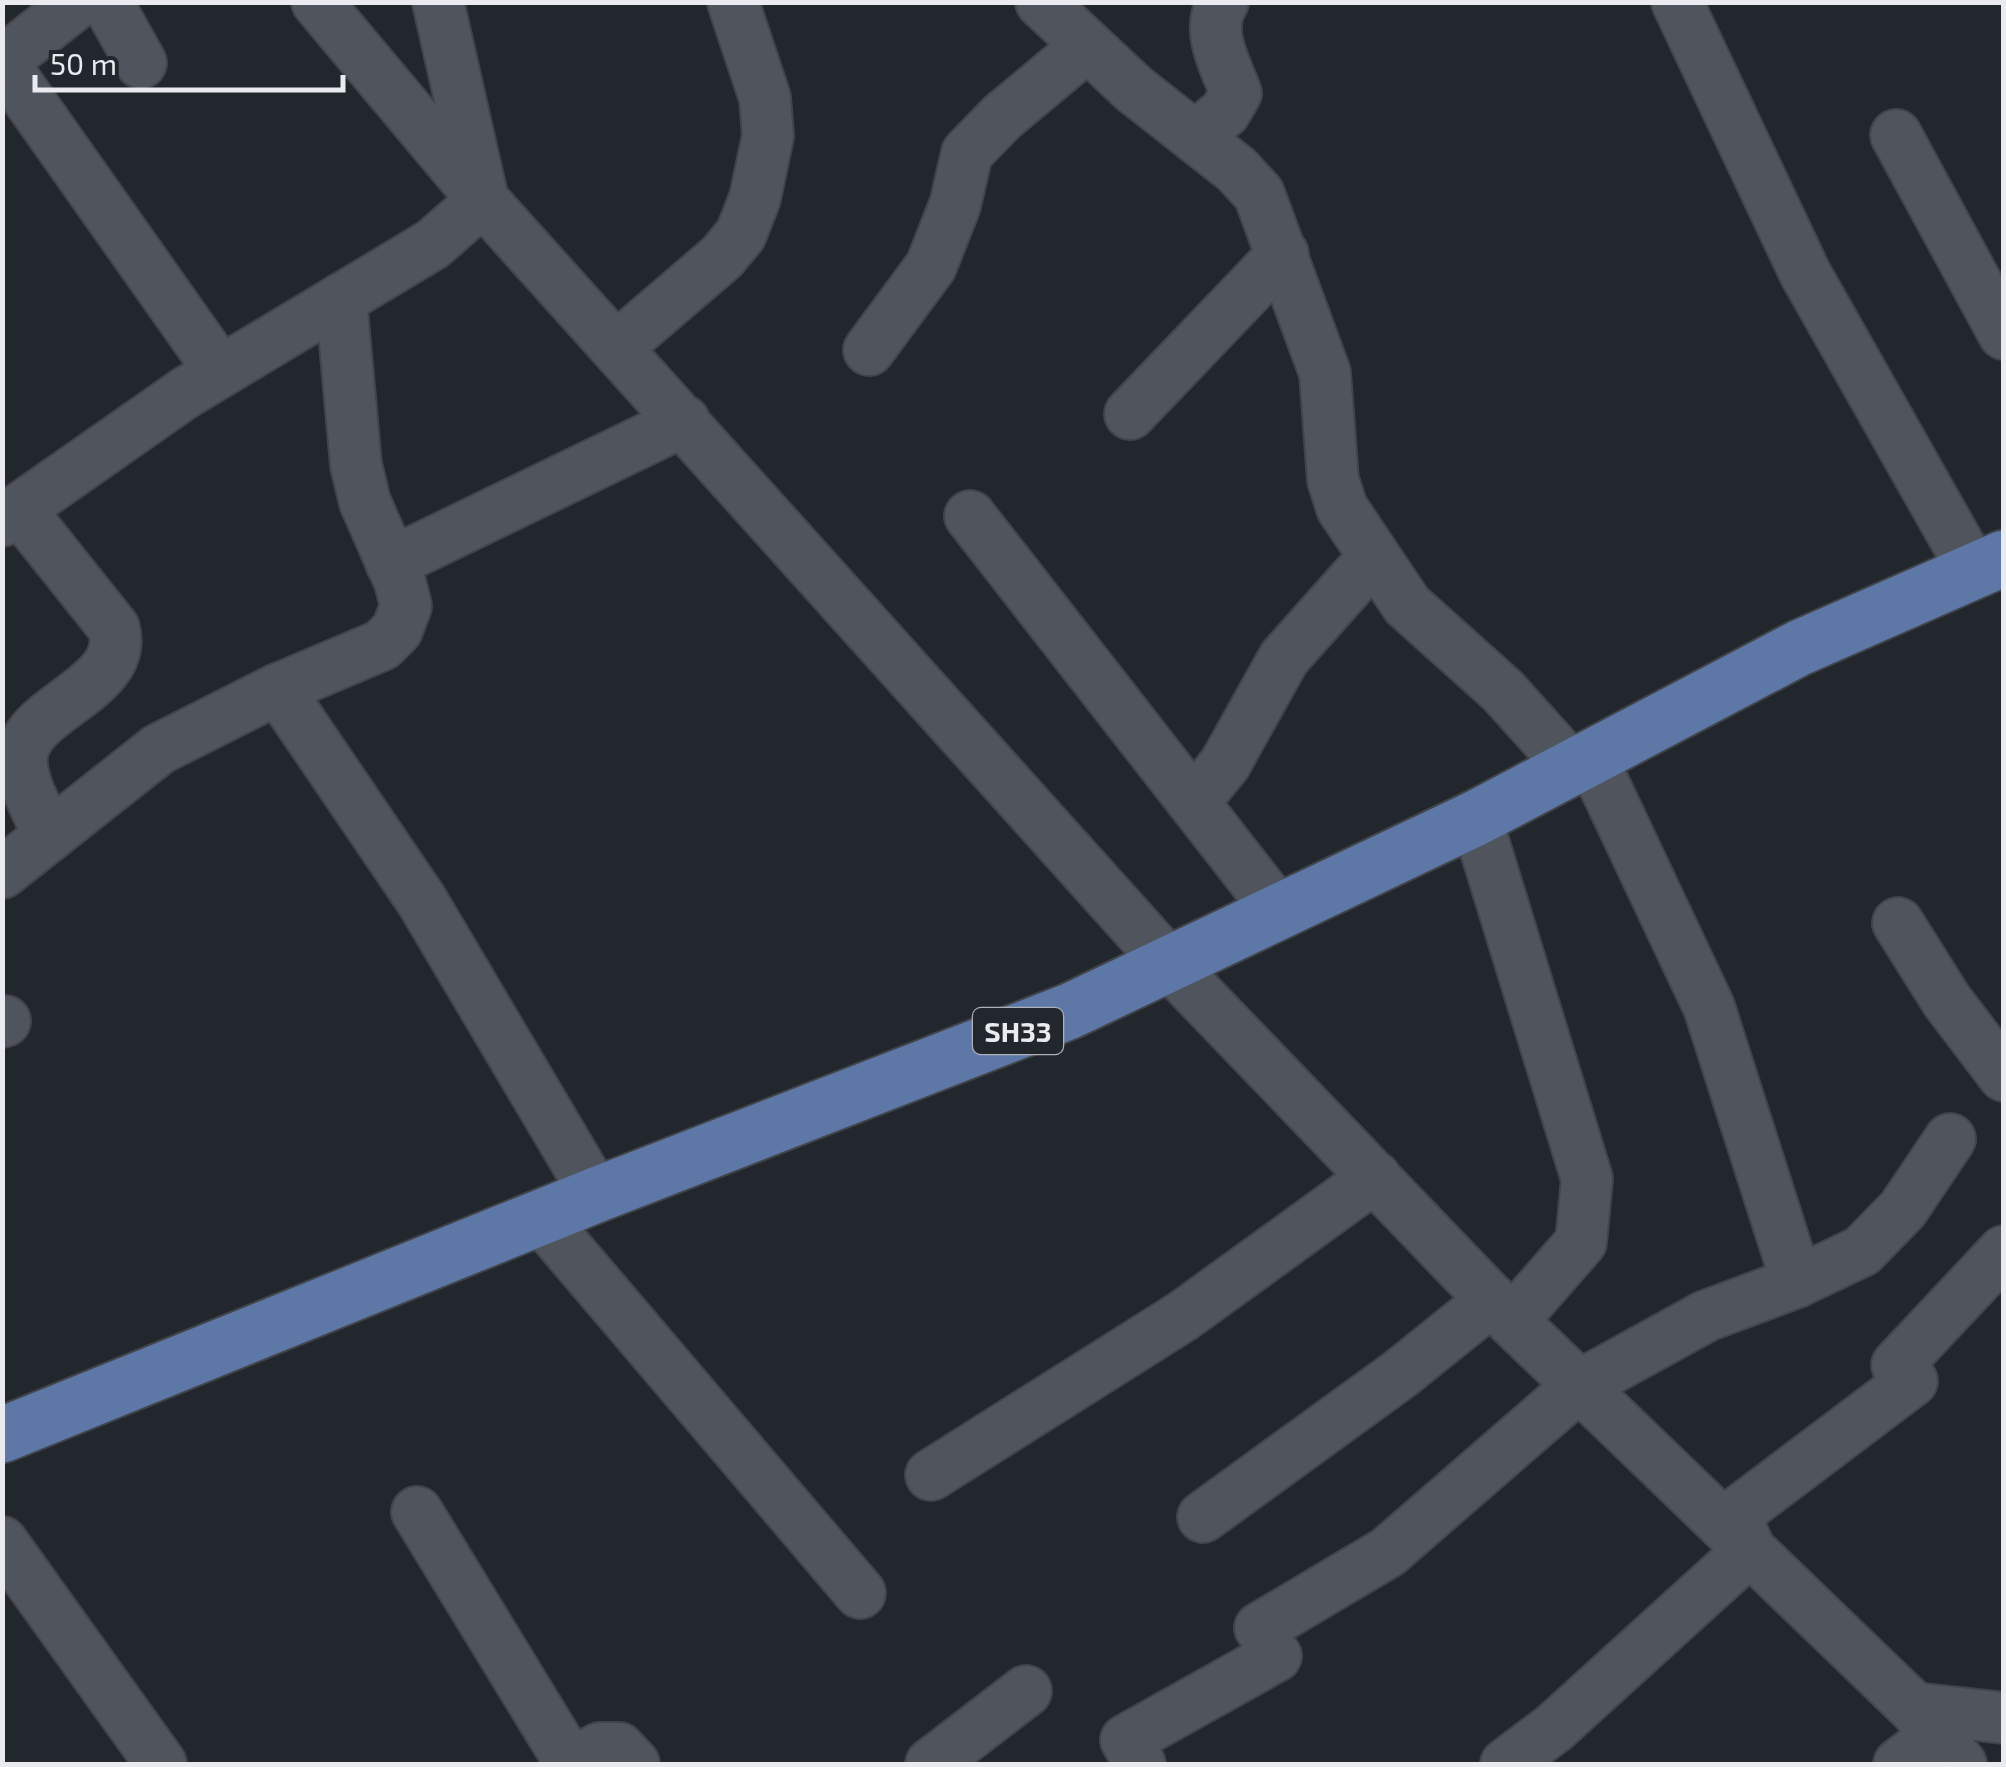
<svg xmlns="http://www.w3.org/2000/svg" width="2006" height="1767" viewBox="0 0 2006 1767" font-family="'Exo 2',sans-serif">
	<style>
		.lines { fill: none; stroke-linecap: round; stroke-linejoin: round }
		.minor-casing { stroke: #41444a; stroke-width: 54 }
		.major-casing { stroke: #41444a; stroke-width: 59 }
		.minor { stroke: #50545c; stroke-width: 50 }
		.major { stroke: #5d78a6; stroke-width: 55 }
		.labels { text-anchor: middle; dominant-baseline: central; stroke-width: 8; stroke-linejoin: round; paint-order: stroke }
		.shield { fill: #22262d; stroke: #adb0b6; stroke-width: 2.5 }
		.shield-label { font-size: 28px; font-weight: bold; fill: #e9ebf0 }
	</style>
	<rect width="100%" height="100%" fill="#22262d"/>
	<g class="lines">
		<defs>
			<g id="minor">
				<polyline points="107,2 141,63"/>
				<polyline points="317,2 483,200 1171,966 1512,1321 1914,1708 1961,1764"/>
				<polyline points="1041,2 1134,89 1237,170 1259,194 1325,373 1333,480 1342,508 1407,605 1503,691 1573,769"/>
				<polyline points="1677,2 1805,273 1973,570"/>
				<polyline points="2,62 220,371"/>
				<polyline points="2,62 78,2"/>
				<polyline points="1896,135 2004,334"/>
				<path d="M1195,137L1225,112L1236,93C1225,64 1205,31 1223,2"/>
				<polyline points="617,347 722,257 741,234 755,198 768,136 765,98 733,2"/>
				<polyline points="869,350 931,266 955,205 967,153 1002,117 1087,46"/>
				<polyline points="1130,414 1283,254"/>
				<path d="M19,509L114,628C130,688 28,706 22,755C19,780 39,813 49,836"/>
				<polyline points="970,516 1278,911"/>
				<polyline points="2,521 185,393 433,244 483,200 438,2"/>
				<polyline points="391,563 684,421"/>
				<polyline points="278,689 422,901 596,1195"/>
				<polyline points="1592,759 1709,1007 1797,1282"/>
				<polyline points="1194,802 1225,764 1284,658 1373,558"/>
				<polyline points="1476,818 1587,1179 1581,1242 1512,1321"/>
				<polyline points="2,873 159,749 278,689 382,645 397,630 406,606 400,582 365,502 356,465 341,299"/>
				<polyline points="1898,923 1947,1001 2004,1076"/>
				<polyline points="2,1022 5,1021"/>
				<polyline points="541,1218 860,1593"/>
				<polyline points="1897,1365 2004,1251"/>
				<polyline points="931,1475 1183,1316 1375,1177"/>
				<polyline points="417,1512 571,1764 600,1748 619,1748 634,1764"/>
				<polyline points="1203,1517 1400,1374 1492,1300"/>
				<polyline points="2,1542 161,1764"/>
				<polyline points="1260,1628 1388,1552 1579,1386 1706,1316 1797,1282 1862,1251 1903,1209 1950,1139"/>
				<polyline points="1914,1708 2004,1718"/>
				<polyline points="931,1764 1026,1691"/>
				<polyline points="1140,1764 1126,1740 1276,1656"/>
				<polyline points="1506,1764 1554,1728 1750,1550 1738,1523 1741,1510 1912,1381"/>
				<polyline points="1899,1764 1937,1735"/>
			</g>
			<polyline id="major" points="2,1435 596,1195 1070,1011 1476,818 1799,648 2004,558"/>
		</defs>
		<use href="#minor" class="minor-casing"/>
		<use href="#major" class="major-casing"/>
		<use href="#minor" class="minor"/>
		<use href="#major" class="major"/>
	</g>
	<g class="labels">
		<rect class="shield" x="973" y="1008" width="90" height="46" rx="8"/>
		<g class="shield-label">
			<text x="1018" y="1031">SH33</text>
		</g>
	</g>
	<rect width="2006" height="1767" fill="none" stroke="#e9ebf0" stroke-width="10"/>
	<path d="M35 75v15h308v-15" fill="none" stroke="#e9ebf0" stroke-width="5"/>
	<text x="50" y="75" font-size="30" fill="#e9ebf0" stroke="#22262d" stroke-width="8" paint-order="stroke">50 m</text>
</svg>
